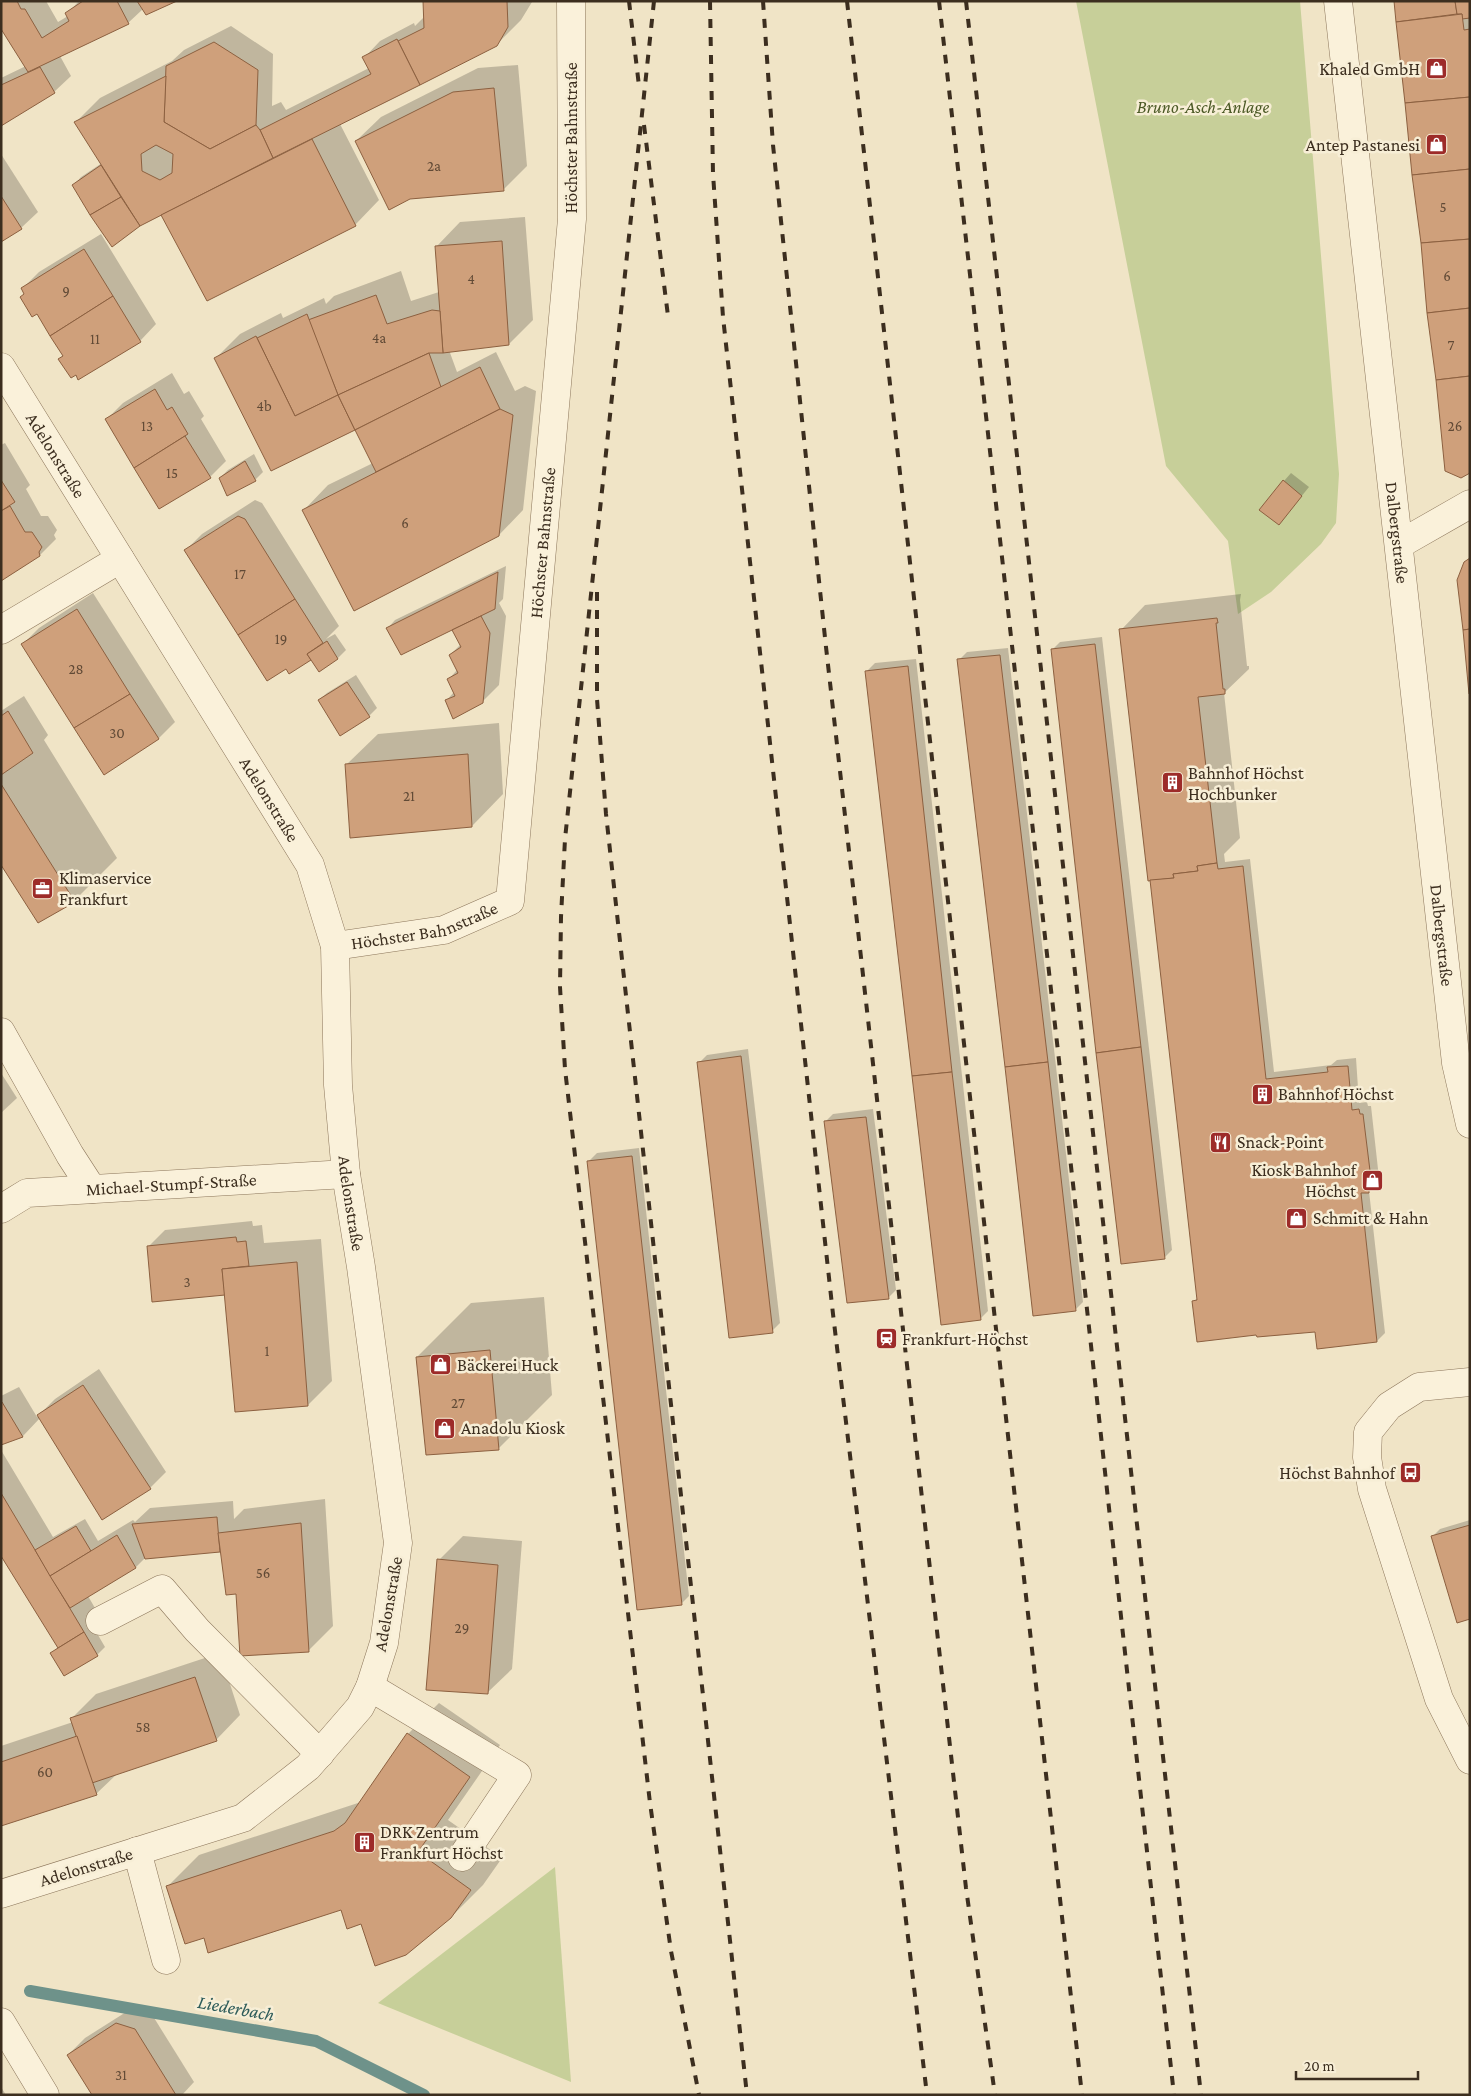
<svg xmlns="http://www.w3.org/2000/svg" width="1471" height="2096" viewBox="0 0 1471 2096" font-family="'Crimson Pro',serif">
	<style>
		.green { fill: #c7cf99 }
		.shadow { fill: #0003 }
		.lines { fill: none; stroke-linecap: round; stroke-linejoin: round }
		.stream { stroke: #6e928a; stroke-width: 12 }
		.building { fill: #cfa07b; stroke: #8c6040; fill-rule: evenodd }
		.minor-casing { stroke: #8c765b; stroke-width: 29 }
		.minor { stroke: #faf1da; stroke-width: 28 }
		.rail { stroke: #3c2e1f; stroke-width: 4; stroke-dasharray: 9 9; stroke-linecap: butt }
		.labels { text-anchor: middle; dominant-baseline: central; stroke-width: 5; stroke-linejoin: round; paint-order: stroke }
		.number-label { font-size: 15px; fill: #614a36 }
		.poi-label { font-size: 18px; fill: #3c2e1f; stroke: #f7eed6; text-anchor: start }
		.park-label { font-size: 18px; font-style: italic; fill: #4b5925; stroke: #f7eed6 }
		.street-label { font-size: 18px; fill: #3c2e1f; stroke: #f7eed6 }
		.water-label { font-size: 19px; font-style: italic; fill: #2e5c5a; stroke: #f7eed6 }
	</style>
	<rect width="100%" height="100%" fill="#f0e4c6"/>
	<g class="green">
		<polygon points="1076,1 1300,1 1339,474 1336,523 1321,544 1271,592 1238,614 1228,541 1166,466"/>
		<polygon points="555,1867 571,2082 378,2003"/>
	</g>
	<g class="shadow">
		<polygon points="1,1 46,1 58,22 68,16 67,14 79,1 173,1 143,9 128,23 60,56 71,76 54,92 1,124 1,78 26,66"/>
		<polygon points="425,1 532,2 521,20 496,45 340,124 379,200 355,225 162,213 141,224 112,246 74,185 81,177 102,163 76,122 100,98 172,61 184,50 231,26 273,54 272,106 281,102 286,110 369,68 364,58 380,41 414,23 415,26 424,17"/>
		<polygon points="1395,1 1470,1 1470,471 1397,22"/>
		<polygon points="518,65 527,166 503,190 356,141 381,117 478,68"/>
		<polygon points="1,154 38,212 21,228 1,240"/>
		<polygon points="525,217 533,320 509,344 449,350 457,372 496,352 515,391 525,386 536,391 523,510 499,535 304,510 328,485 373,463 355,428 272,470 216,358 240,334 281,313 283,318 324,298 326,304 334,296 401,271 411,301 439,292 436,247 460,222"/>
		<polygon points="101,234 156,324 140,341 76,374 60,359 63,355 23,288 39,272"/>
		<polygon points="172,373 184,394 189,391 204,416 201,419 226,461 210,477 159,507 106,420 123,403"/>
		<polygon points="5,443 30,485 26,489 41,516 48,516 57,530 54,535 56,539 40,555 1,580 1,445"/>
		<polygon points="254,454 263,472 255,480 220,478 228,470"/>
		<polygon points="1291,473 1309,487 1279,524 1284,481"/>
		<polygon points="255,500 262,503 339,626 326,639 335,634 346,650 338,658 319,670 311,658 186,550 202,534"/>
		<polygon points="506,566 503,599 499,603 506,616 499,685 482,702 446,701 454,692 448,680 457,670 450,655 461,644 452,628 388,628 395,620"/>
		<polygon points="93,593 175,722 159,738 104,773 23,644 39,628"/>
		<polygon points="1241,594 1240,600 1247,666 1249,666 1249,669 1224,693 1240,838 1224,854 1225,862 1250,859 1274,1072 1331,1065 1337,1060 1356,1058 1359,1103 1367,1102 1368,1106 1371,1106 1379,1178 1369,1191 1385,1333 1377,1341 1316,1330 1194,1302 1198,1297 1151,879 1121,630 1145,605"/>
		<polygon points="1102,637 1172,1250 1164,1258 1052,650 1060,642"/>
		<polygon points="1008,648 1083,1302 1075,1310 959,660 967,652"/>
		<polygon points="916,659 988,1311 980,1319 867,671 875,663"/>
		<polygon points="356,675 377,708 369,716 319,700 327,693"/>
		<polygon points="24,696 48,735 44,740 117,858 74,901 1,862 1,711"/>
		<polygon points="499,723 503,794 472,826 346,765 378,734"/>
		<polygon points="748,1049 780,1323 772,1331 699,1063 707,1055"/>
		<polygon points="1,1073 17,1098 1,1113"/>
		<polygon points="873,1109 896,1290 888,1298 825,1122 833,1114"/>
		<polygon points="639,1148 689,1596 681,1604 589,1161 597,1153"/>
		<polygon points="252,1221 253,1226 262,1225 264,1243 321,1239 332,1381 308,1405 226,1294 149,1246 165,1230"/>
		<polygon points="544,1297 552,1395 498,1449 417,1357 471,1303"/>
		<polygon points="99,1369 166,1472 150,1488 40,1418 23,1436 1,1444 1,1396 19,1387 37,1417 55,1399"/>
		<polygon points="1,1450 53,1537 85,1519 98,1541 133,1520 135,1522 150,1508 233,1501 234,1519 244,1509 325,1499 333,1626 308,1651 237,1593 222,1548 219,1551 145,1558 136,1567 88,1596 99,1615 91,1623 105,1647 97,1655 52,1653 59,1646 1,1554"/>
		<polygon points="1470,1520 1470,1618 1432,1537 1440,1529"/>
		<polygon points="463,1536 522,1541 512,1669 487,1693 439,1560"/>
		<polygon points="220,1653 240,1715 216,1740 118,1773 96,1794 1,1825 1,1746 73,1722 72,1718 96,1694"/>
		<polygon points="439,1703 500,1745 448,1820 502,1858 483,1885 451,1917 362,1923 342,1908 205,1936 168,1886 199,1855 361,1802 408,1734"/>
		<polygon points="134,2007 151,2013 194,2082 182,2095 94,2095 68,2055 85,2038"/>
		<polygon points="1,2087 6,2095 1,2095"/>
	</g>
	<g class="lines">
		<polyline class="stream" points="30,1991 316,2041 424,2095"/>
	</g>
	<g class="building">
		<polygon points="1,1 17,1 21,9 25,9 42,38 69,21 65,13 83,1 117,1 129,24 28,72 1,29"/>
		<polygon points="137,1 177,1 146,15"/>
		<polygon points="423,1 507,1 508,27 497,46 420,85 398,41 424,28"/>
		<polygon points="1394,1 1455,1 1457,14 1396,22"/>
		<polygon points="1455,1 1470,1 1470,18 1462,19 1462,14 1457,14"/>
		<polygon points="1462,14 1464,30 1470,29 1470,97 1405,103 1396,22"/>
		<polygon points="397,39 420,85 273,158 260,130 371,74 362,57"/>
		<polygon points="214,42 258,70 256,125 210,149 164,122 166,66"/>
		<polygon points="40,67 55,93 1,126 1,85"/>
		<path d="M166,76L164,122L210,149L256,125L260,130L273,158L140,226L74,122ZM156,145L173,154L172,173L160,180L142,171L141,154Z"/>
		<polygon points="494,88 504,191 410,199 389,210 355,141 453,92"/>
		<polygon points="1470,97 1470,169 1412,175 1405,103"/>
		<polygon points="312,139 356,226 207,301 161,215"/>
		<polygon points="101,165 121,197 90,215 72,185"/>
		<polygon points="1470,169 1470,239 1421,243 1412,175"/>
		<polygon points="1,196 22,229 1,242"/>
		<polygon points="121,197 140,226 112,247 90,215"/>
		<polygon points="1470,239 1470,308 1427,313 1421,243"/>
		<polygon points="502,241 509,345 443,353 435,246"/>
		<polygon points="84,249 113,296 50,336 37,314 32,317 20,297 24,294 21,288"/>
		<polygon points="376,295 387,324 432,310 440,311 443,353 429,353 338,395 308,320"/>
		<polygon points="113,296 141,342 78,380 76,375 71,378 58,359 63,356 50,336"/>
		<polygon points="1470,308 1470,376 1436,380 1427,313"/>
		<polygon points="307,314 338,395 295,416 257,338"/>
		<polygon points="256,336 295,416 338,395 355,430 271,471 214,358"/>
		<polygon points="429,353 441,387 355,430 338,395"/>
		<polygon points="480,367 500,409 376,472 355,430"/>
		<polygon points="1470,376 1470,473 1461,478 1445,471 1436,380"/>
		<polygon points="155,389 167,410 172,407 188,434 134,468 105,419"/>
		<polygon points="500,409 513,415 499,536 354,611 302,510"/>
		<polygon points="185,436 211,478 159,509 134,468"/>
		<polygon points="245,461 256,481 227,496 219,478"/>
		<polygon points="1,480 15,502 1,511"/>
		<polygon points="1283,480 1302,496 1279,525 1259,510"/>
		<polygon points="10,506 25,532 32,532 42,547 39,552 40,556 1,581 1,511"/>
		<polygon points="238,516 245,519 295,599 238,635 184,550"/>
		<polygon points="1470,558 1470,629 1463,630 1457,580 1464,562"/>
		<polygon points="498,572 495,609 401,655 386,628"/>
		<polygon points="295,599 323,643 307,654 311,660 289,674 286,669 267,681 238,635"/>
		<polygon points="77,609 130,694 74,728 21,644"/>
		<polygon points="481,616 490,633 483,703 453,719 445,700 455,696 447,679 458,673 449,655 461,647 452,630"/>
		<polygon points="1217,618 1218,623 1216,623 1223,689 1225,689 1225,694 1198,697 1217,863 1197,866 1198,871 1173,874 1174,878 1148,881 1119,629"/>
		<polygon points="1470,629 1470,694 1469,694 1463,630"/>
		<polygon points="327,641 338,659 319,672 307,654"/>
		<polygon points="1095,644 1141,1047 1096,1053 1051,649"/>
		<polygon points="1000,655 1048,1062 1005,1067 957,659"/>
		<polygon points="908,666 952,1072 912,1076 865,671"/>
		<polygon points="347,682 370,717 340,736 318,700"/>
		<polygon points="130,694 159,739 104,775 74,728"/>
		<polygon points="8,711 33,753 1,775 1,716"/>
		<polygon points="468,754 472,827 350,838 345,764"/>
		<polygon points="1,784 75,902 38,923 1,865"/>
		<polygon points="1217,863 1218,869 1243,866 1266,1079 1328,1072 1327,1067 1348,1066 1352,1110 1359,1109 1360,1114 1363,1114 1372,1187 1369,1188 1369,1193 1361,1193 1377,1342 1317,1349 1315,1332 1257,1337 1256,1335 1197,1342 1192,1301 1197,1300 1150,880 1174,878 1173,874 1198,871 1197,866"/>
		<polygon points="1141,1047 1165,1259 1121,1264 1096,1053"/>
		<polygon points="741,1056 773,1333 729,1338 697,1062"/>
		<polygon points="1048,1062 1076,1311 1033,1316 1005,1067"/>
		<polygon points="952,1072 981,1320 941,1325 912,1076"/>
		<polygon points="866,1117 889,1299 847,1303 824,1121"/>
		<polygon points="632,1156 682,1605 637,1610 587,1161"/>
		<polygon points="236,1237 237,1242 246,1241 249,1266 222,1269 225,1295 152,1302 147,1246"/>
		<polygon points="297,1262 308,1406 235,1412 222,1269"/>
		<polygon points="490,1350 499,1450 426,1455 416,1357"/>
		<polygon points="83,1385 151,1489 102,1520 37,1415"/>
		<polygon points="2,1402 23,1437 1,1445 1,1403"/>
		<polygon points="1,1493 84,1632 58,1648 1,1556"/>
		<polygon points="217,1517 220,1552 145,1559 132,1524"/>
		<polygon points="301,1523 309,1652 240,1656 236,1594 226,1595 218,1533"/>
		<polygon points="1470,1525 1470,1619 1457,1623 1431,1536"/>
		<polygon points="76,1526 91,1551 50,1576 35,1550"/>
		<polygon points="117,1535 136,1568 70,1608 50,1576"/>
		<polygon points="437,1559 498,1565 488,1694 426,1690"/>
		<polygon points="84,1632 98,1656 64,1676 50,1653"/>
		<polygon points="195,1677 217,1741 92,1783 70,1718"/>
		<polygon points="407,1733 470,1777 418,1852 471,1890 451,1918 406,1955 375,1966 361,1924 347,1929 341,1910 208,1953 204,1938 185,1944 166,1886 334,1831 345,1823"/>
		<polygon points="77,1736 97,1795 1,1826 1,1762"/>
		<polygon points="116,2023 135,2029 176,2095 92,2095 67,2055"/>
	</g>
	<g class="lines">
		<defs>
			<g id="minor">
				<path id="s1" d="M1338,1L1456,1063L1470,1124"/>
				<path id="s2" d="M1,367L310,865L335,946L338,1085L346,1174L361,1267L398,1543L384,1643L370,1687L360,1707L308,1767L243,1818L1,1894"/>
				<polyline points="1400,544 1470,504"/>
				<polyline points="1,630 120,559"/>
				<path id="s3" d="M335,946L444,930L510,901L572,219L571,1"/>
				<polyline points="1,1032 70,1155 92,1189"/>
				<path id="s4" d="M1,1209L27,1193L346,1174"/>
				<polyline points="1470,1382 1419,1387 1389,1406 1368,1432 1367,1457 1372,1489 1439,1699 1470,1760"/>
				<polyline points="100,1621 162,1589 197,1630 320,1754"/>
				<polyline points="370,1687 517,1775 462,1857"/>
				<polyline points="137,1851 166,1960"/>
				<polyline points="1,2022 45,2095"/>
			</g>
		</defs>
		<use href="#minor" class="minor-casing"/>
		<use href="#minor" class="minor"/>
		<g class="rail">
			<polyline points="629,1 639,86"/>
			<polyline points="654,1 565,839 561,917 560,987 565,1069 650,1803 671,1951 699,2095"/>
			<polyline points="710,1 713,174 723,317 833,1314 927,2095"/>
			<polyline points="763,1 773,145 826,647 966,1888 995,2095"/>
			<polyline points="847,1 1082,2095"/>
			<polyline points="939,1 1078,1228 1174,2095"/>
			<polyline points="966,1 1201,2095"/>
			<polyline points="644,125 668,316"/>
			<polyline points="597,592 597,699 606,814 747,2095"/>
		</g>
	</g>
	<defs>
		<symbol id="shop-square" viewBox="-11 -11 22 22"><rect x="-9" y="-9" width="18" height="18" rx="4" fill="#9d2b29" stroke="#f7eed6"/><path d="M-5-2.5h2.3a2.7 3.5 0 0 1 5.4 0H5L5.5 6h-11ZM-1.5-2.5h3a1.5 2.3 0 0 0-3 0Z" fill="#fff"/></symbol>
		<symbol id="building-square" viewBox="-11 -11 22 22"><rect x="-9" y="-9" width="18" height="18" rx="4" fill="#9d2b29" stroke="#f7eed6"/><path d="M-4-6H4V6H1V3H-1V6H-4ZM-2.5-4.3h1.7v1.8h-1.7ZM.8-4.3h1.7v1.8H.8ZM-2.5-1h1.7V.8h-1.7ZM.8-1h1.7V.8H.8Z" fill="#fff"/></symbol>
		<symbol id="office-square" viewBox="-11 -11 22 22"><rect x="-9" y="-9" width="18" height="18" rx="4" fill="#9d2b29" stroke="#f7eed6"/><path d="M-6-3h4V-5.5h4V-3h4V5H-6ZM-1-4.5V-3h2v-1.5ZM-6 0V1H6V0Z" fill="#fff"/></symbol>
		<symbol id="restaurant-square" viewBox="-11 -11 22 22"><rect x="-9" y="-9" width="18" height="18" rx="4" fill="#9d2b29" stroke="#f7eed6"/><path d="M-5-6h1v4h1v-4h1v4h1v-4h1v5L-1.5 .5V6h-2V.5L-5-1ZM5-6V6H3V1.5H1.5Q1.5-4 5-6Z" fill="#fff"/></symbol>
		<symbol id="station-square" viewBox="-11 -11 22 22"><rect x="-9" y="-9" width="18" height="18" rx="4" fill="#9d2b29" stroke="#f7eed6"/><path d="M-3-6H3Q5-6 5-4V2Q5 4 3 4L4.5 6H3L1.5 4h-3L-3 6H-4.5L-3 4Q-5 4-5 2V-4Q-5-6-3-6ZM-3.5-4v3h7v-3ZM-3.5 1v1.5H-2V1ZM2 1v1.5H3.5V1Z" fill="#fff"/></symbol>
		<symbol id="bus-square" viewBox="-11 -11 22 22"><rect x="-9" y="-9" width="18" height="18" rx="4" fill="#9d2b29" stroke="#f7eed6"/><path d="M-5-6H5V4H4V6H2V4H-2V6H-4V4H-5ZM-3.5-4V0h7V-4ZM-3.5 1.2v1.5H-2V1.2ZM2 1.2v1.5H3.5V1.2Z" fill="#fff"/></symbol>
	</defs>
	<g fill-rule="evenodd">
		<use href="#shop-square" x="1424" y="56" width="25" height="25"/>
		<use href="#shop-square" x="1424" y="132" width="25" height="25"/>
		<use href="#building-square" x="1160" y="770" width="25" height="25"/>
		<use href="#office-square" x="30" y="876" width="25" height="25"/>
		<use href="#building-square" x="1250" y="1082" width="25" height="25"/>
		<use href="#restaurant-square" x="1208" y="1130" width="25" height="25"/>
		<use href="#shop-square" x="1360" y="1168" width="25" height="25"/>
		<use href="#shop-square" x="1284" y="1206" width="25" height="25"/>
		<use href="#station-square" x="874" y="1326" width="25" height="25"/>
		<use href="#shop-square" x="428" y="1352" width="25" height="25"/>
		<use href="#shop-square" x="432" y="1416" width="25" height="25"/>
		<use href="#bus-square" x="1398" y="1460" width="25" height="25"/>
		<use href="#building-square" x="352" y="1830" width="25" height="25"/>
	</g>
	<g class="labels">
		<g class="number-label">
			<text x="434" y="166">2a</text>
			<text x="1443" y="207">5</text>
			<text x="1447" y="276">6</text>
			<text x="471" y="279">4</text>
			<text x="66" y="291">9</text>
			<text x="379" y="338">4a</text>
			<text x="95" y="339">11</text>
			<text x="1451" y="345">7</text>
			<text x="264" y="406">4b</text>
			<text x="147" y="426">13</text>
			<text x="1455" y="426">26</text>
			<text x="172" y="473">15</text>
			<text x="405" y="523">6</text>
			<text x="240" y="574">17</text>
			<text x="281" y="639">19</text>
			<text x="76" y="669">28</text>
			<text x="117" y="733">30</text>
			<text x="409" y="796">21</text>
			<text x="187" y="1282">3</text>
			<text x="267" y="1351">1</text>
			<text x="458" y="1403">27</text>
			<text x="263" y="1573">56</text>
			<text x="462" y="1628">29</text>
			<text x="143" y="1727">58</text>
			<text x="45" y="1772">60</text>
			<text x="121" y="2075">31</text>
		</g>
		<g class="poi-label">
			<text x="1420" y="69" text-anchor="end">Khaled GmbH</text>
			<text x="1420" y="145" text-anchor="end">Antep Pastanesi</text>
			<text x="1188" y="773">Bahnhof Höchst<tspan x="1188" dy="21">Hochbunker</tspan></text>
			<text x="59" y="878">Klimaservice<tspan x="59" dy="21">Frankfurt</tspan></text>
			<text x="1278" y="1094">Bahnhof Höchst</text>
			<text x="1237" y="1142">Snack-Point</text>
			<text x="1356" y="1170" text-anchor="end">Kiosk Bahnhof<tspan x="1356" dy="21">Höchst</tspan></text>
			<text x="1313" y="1218">Schmitt &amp; Hahn</text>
			<text x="902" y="1339">Frankfurt-Höchst</text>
			<text x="457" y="1365">Bäckerei Huck</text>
			<text x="461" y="1428">Anadolu Kiosk</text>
			<text x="1395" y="1473" text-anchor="end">Höchst Bahnhof</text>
			<text x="380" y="1832">DRK Zentrum<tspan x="380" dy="21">Frankfurt Höchst</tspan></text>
		</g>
		<g class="park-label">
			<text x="1203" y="107">Bruno-Asch-Anlage</text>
		</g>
		<g class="street-label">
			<text transform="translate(571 138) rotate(-90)">Höchster Bahnstraße</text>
			<text stroke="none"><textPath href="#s2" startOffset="104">Adelonstraße</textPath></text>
			<text stroke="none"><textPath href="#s1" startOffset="535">Dalbergstraße</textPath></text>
			<text stroke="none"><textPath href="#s3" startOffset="542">Höchster Bahnstraße</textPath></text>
			<text stroke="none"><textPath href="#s2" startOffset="509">Adelonstraße</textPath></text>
			<text stroke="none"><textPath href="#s3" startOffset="92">Höchster Bahnstraße</textPath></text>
			<text stroke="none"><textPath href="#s1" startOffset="940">Dalbergstraße</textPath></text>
			<text stroke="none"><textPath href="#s4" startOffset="175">Michael-Stumpf-Straße</textPath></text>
			<text stroke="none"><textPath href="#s2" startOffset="929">Adelonstraße</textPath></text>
			<text transform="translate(388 1604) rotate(-80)">Adelonstraße</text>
			<text transform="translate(86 1867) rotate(-17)">Adelonstraße</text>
		</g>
		<g class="water-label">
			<text transform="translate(236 2008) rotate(10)">Liederbach</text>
		</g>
	</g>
	<rect width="1471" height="2096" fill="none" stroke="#3c2e1f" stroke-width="5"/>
	<path d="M1296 2071v8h122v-8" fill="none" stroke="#3c2e1f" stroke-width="2.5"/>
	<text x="1304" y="2071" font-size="15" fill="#3c2e1f" stroke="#f7eed6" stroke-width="4" paint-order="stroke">20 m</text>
</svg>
